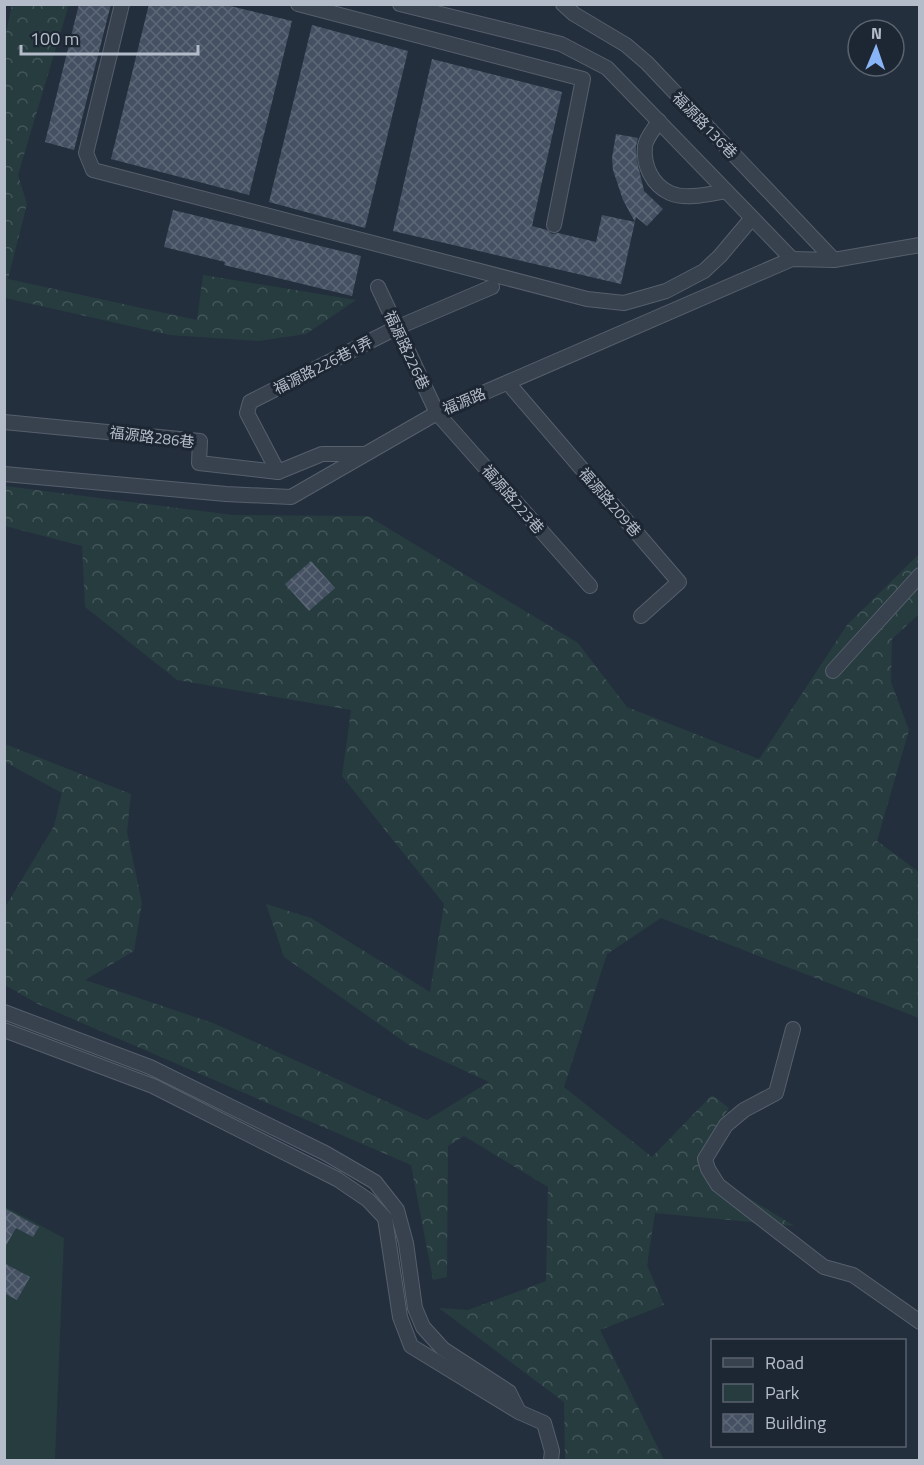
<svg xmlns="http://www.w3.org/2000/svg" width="924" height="1465" viewBox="0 0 924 1465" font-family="'Titillium Web','Noto Sans TC',sans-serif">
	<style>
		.forest { fill: url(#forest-crowns) }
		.park { fill: #263c3f }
		.building { fill: url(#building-cross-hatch) }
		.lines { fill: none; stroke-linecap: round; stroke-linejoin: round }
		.minor-casing { stroke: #565f6c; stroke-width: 16 }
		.minor { stroke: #38414e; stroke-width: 14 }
		.labels { text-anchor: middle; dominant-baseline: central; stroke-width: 6; stroke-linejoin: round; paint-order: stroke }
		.street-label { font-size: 15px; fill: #b4bcc9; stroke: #1d2633 }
	</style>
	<defs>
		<pattern id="forest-crowns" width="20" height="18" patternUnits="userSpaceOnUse" patternTransform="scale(1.5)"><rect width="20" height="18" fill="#263c3f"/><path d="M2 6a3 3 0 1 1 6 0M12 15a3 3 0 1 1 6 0" fill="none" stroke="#435659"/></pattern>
		<pattern id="building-cross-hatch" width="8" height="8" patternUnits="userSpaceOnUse" patternTransform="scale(1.5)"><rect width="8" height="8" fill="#455162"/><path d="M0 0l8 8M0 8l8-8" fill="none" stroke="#5d6877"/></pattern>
	</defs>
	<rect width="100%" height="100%" fill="#242f3e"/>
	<g class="forest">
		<polygon points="69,4 18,175 27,204 8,279 197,320 203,275 356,300 306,334 258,341 170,335 5,298 5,37 12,5"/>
		<polygon points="5,486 233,515 368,516 578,643 627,707 759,759 847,625 919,554 919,614 892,639 891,682 909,730 877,841 919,872 919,1018 661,918 607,954 564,1087 652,1157 712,1095 729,1108 704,1146 713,1176 794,1226 655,1213 647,1265 664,1305 600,1330 664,1460 565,1460 564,1402 439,1308 468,1310 546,1281 548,1187 464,1136 448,1146 447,1277 433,1280 411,1165 38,1004 5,985 4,909 54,826 62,793 5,762 5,744 131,794 127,832 142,903 134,951 85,980 213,1023 427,1120 489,1082 409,1045 284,957 266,904 311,918 430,992 444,904 342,776 351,710 177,680 85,607 82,546 5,526"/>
	</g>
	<polygon class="park" points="4,1206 64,1238 55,1460 5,1460"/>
	<g class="building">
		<polygon points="79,4 111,4 74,150 45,142"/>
		<polygon points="149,4 222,4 292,21 249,195 111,159"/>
		<polygon points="312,25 408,51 365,228 269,202"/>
		<polygon points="432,59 562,92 532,226 547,230 552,234 558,233 596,242 602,215 635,222 623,200 613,170 612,158 616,134 638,138 636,146 637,161 644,191 663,209 647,226 636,217 621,284 393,231"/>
		<polygon points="173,210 361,256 352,296 224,265 225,262 164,247"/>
		<polygon points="311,561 335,588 309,611 285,584"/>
		<polygon points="4,1208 39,1227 33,1237 16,1228 4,1249"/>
		<polygon points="4,1263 30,1277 17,1300 4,1293"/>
	</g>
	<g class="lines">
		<defs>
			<g id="minor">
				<polyline points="122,4 86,153 93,170 587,299 624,303 666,291 704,271 720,256 752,218"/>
				<polyline points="298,4 583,79 554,225"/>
				<polyline points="400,4 561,44 607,68 792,259"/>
				<polyline points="563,4 574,14 626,45 647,63 834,260"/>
				<path d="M659,121C655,128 646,138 645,146C643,165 652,185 670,193C686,200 709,194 726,191"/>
				<polyline points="378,287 437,413 590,586"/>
				<polyline points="508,383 679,582 641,616"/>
				<polyline points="4,422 200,441 199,463 278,472"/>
				<polyline points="364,454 322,454 278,472 247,413 250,402 396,328 492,287"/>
				<polyline points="4,474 226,494 291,497 437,413 792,259 834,260 920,245"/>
				<polyline points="833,671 920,575"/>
				<polyline points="4,1012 150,1067 325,1153 375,1182 397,1210 406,1243 415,1308 423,1327 443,1349 509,1392 519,1412"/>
				<polyline points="793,1029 776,1093 744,1110 726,1125 705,1159 708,1169 718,1185 824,1267 853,1275 920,1322"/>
				<polyline points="4,1030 153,1086 337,1179 368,1200 385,1218 400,1317 411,1346 519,1412 544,1423 552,1451 551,1460"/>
			</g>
		</defs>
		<use href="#minor" class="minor-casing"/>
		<use href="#minor" class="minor"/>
	</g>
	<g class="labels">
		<g class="street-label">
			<text transform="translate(705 125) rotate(46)">福源路136巷</text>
			<text transform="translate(407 350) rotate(65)">福源路226巷</text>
			<text transform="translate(323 365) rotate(-27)">福源路226巷1弄</text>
			<text transform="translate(464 401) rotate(-23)">福源路</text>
			<text transform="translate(152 437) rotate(7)">福源路286巷</text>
			<text transform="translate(513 499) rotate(49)">福源路223巷</text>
			<text transform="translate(610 502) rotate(49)">福源路209巷</text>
		</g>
	</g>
	<rect width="924" height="1465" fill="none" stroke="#b4bcc9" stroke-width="12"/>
	<rect x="711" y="1339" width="195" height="108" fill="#1d2633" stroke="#59626f" stroke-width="1.5"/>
	<rect x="723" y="1358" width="30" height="9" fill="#38414e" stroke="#59626f" stroke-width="1.5"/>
	<text x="765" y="1369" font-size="18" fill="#b4bcc9">Road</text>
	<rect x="723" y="1384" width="30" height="18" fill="#263c3f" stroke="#59626f" stroke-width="1.5"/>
	<text x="765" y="1399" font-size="18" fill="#b4bcc9">Park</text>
	<rect x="723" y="1414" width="30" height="18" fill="url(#building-cross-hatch)" stroke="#59626f" stroke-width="1.5"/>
	<text x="765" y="1429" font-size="18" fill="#b4bcc9">Building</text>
	<g transform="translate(876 48) rotate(2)"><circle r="28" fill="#1d2633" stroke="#59626f" stroke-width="1.5"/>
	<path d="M0-4.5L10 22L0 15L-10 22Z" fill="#8ab4f8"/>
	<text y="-9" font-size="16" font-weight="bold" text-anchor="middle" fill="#b4bcc9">N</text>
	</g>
	<path d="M21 45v9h177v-9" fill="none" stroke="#b4bcc9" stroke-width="3"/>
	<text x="30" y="45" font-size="18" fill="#b4bcc9" stroke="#1d2633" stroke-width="4.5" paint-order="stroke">100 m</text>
</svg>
